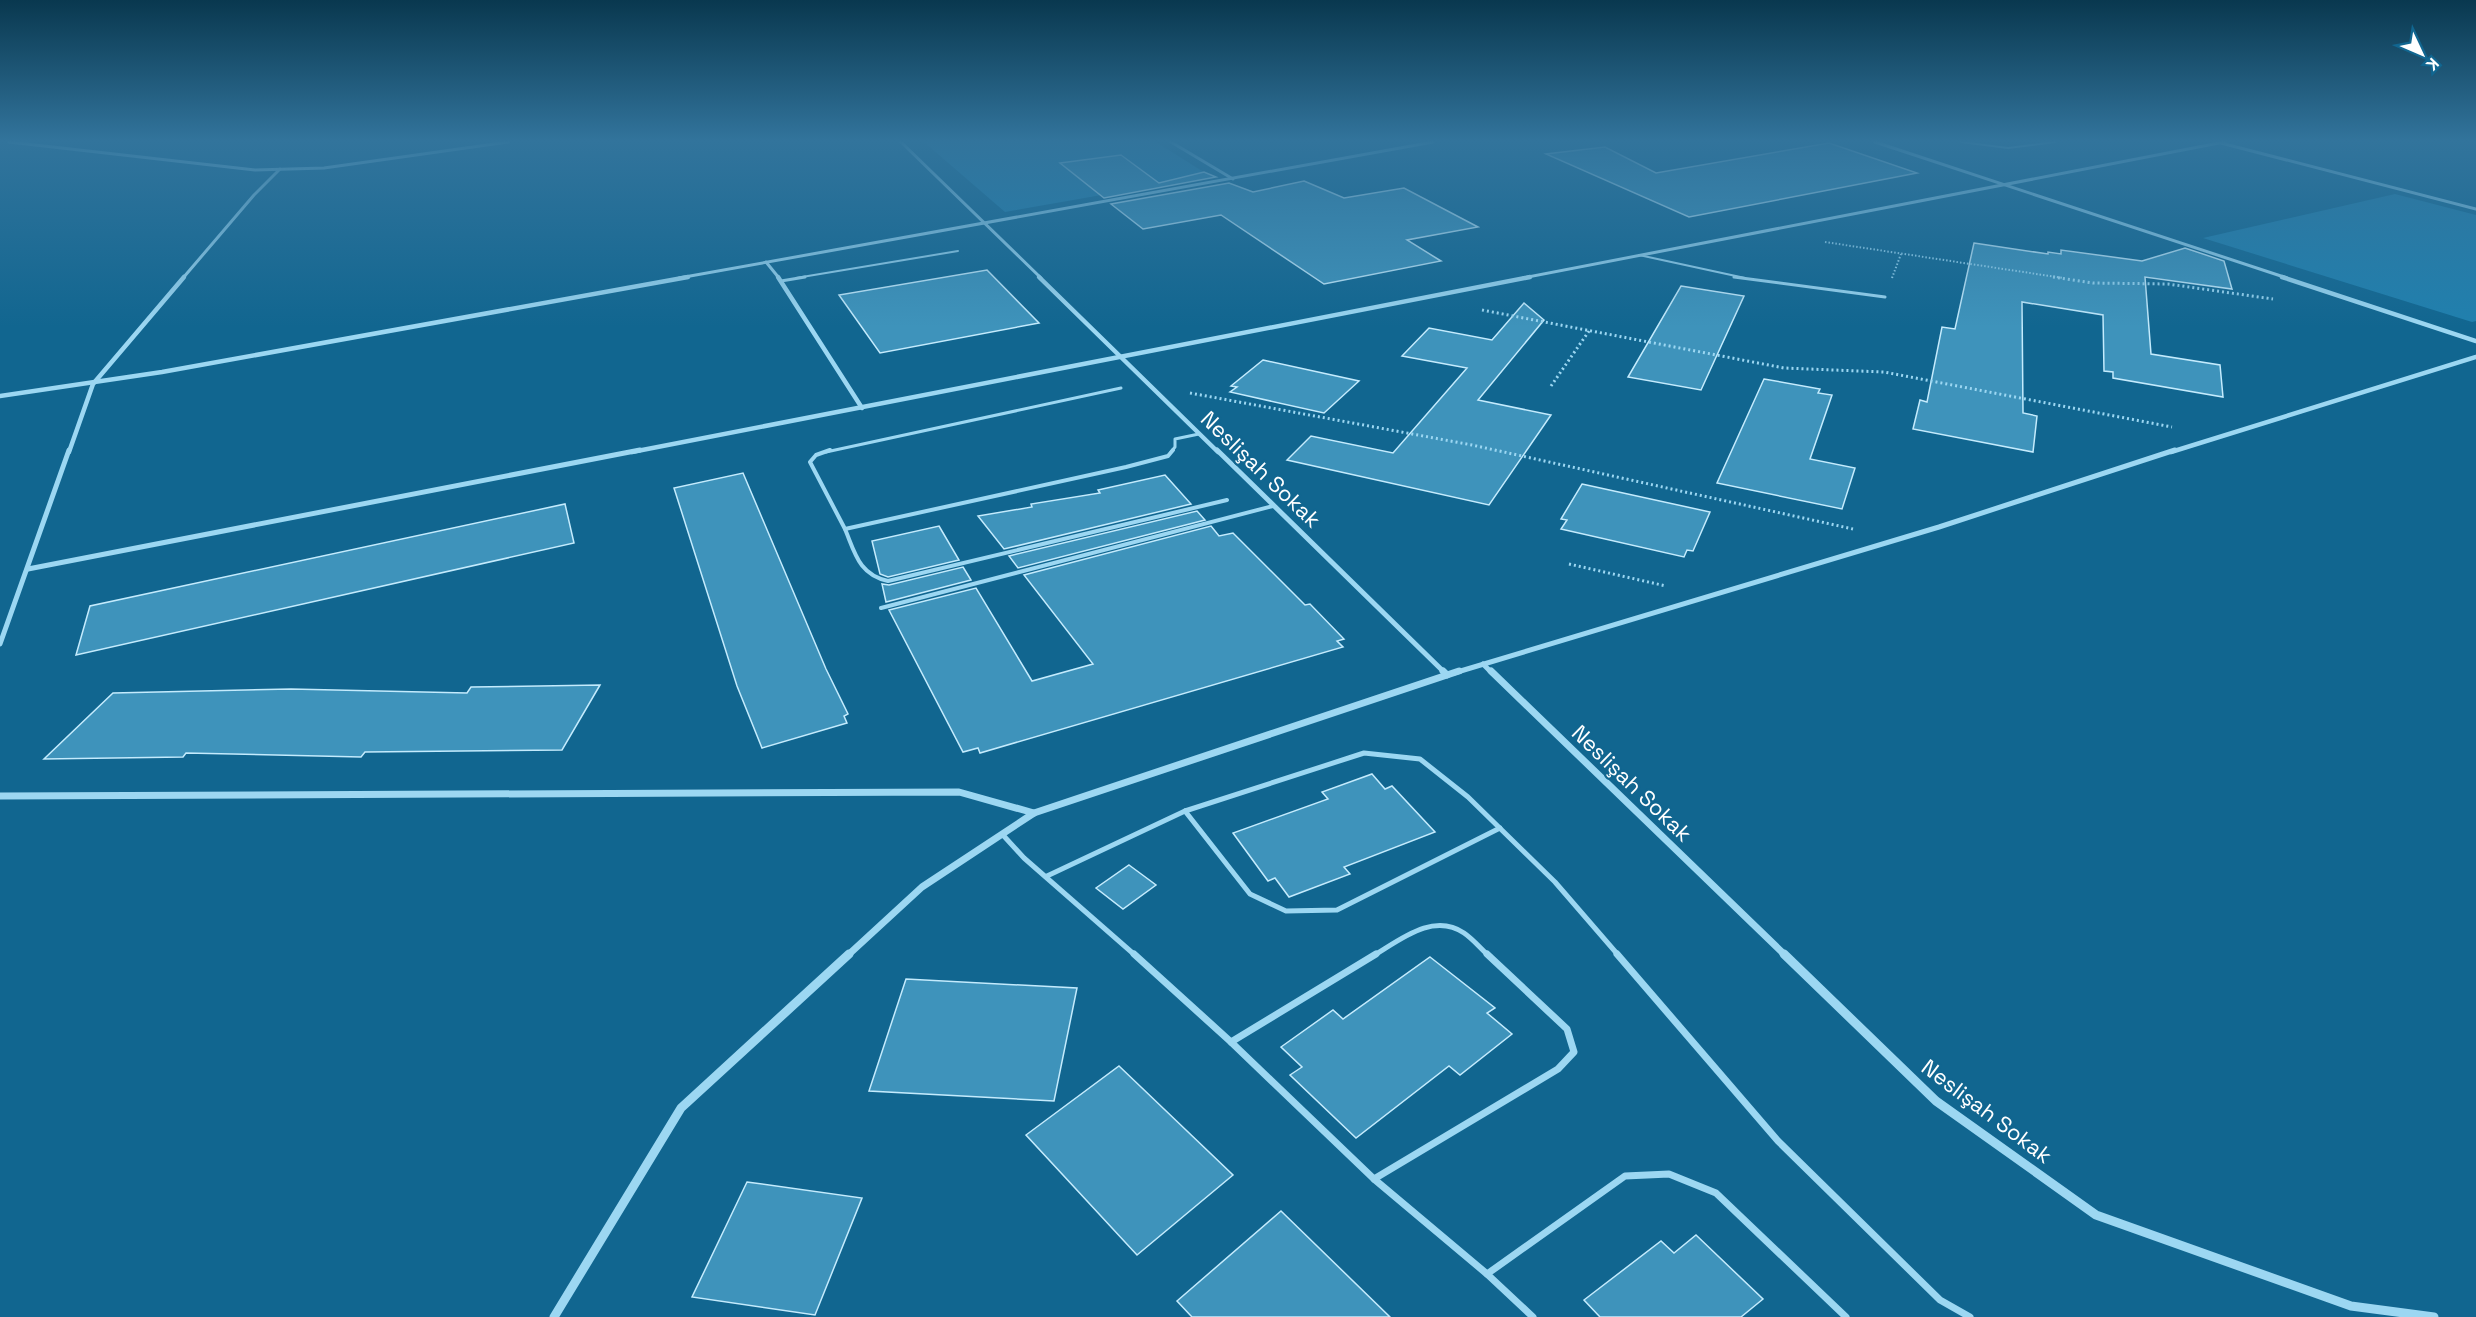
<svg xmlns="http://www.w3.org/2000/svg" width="2476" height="1317" viewBox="0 0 2476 1317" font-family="'Space Grotesk',sans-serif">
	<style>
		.green { fill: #2080ae }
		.building { fill: #3e93bb; stroke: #c4ebfd; stroke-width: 1.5 }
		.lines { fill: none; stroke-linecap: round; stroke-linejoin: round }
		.path-far1 { stroke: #9cd7f2; stroke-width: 2; stroke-dasharray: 1.5 2; stroke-linecap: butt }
		.path { stroke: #9cd7f2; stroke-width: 3; stroke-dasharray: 2 3; stroke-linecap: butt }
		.service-far4 { stroke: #9cd7f2; stroke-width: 2 }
		.service-far3 { stroke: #9cd7f2; stroke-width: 3 }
		.service-far2 { stroke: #9cd7f2; stroke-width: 4 }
		.service-far1 { stroke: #9cd7f2; stroke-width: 5 }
		.service { stroke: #9cd7f2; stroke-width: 7 }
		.minor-far4 { stroke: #9cd7f2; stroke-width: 3 }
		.minor-far3 { stroke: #9cd7f2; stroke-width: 4.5 }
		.minor-far2 { stroke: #9cd7f2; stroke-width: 5 }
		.minor-far1 { stroke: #9cd7f2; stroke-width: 7 }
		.minor { stroke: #9cd7f2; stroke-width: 9 }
		.labels { text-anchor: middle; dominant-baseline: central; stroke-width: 4.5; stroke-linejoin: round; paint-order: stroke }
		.street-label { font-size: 22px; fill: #fff; stroke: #116690 }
	</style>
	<rect width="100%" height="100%" fill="#116690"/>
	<g class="green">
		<polygon points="924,142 1156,142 1210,176 1005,212"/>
		<polygon points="2395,194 2476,215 2476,321 2472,322 2203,238"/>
	</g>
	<g class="building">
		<polygon points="1829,143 1917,173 1689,217 1546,154 1605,147 1656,173"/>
		<polygon points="1121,155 1159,183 1204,172 1216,177 1104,198 1060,163"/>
		<polygon points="1304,181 1344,198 1404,188 1478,227 1407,240 1441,261 1324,284 1221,215 1143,229 1111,204 1229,183 1253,192"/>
		<polygon points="1974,243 2048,254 2048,252 2061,254 2061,250 2142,261 2185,248 2224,261 2232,289 2145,277 2151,354 2220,365 2223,397 2113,378 2113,372 2104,371 2103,315 2022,302 2023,413 2037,416 2033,452 1913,429 1920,400 1927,402 1942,327 1955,329"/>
		<polygon points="987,270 1039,323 880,353 839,295"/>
		<polygon points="1681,286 1744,296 1701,390 1628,377"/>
		<polygon points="1524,303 1544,320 1478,400 1551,415 1489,505 1287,460 1311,436 1393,453 1467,368 1402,356 1429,328 1492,340"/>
		<polygon points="1263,360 1359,381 1324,413 1230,392 1237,387 1231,386"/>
		<polygon points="1764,379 1820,389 1818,393 1832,395 1810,459 1855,468 1842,509 1717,483"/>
		<polygon points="743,473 826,669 848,714 844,716 847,723 762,748 737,686 674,488"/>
		<polygon points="1165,475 1191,504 1004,549 978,516 1032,507 1031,504 1100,493 1098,490"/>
		<polygon points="1582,484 1710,512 1693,551 1687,550 1684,557 1561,529 1567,520 1561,519"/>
		<polygon points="565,504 574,543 76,655 90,606"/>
		<polygon points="1197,511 1205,520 1018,568 1009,556"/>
		<polygon points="939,526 959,560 888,577 880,574 872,541"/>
		<polygon points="1211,526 1219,536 1233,533 1305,605 1310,604 1344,639 1337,641 1343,647 980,753 978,748 963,752 889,610 976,588 1032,681 1093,664 1024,575"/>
		<polygon points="963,567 971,580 886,602 882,584 889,585"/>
		<polygon points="600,685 562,750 365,752 361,757 186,753 183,757 44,759 113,693 291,689 467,693 471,687"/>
		<polygon points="1372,774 1385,789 1392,786 1435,832 1344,867 1350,874 1289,897 1275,878 1268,881 1233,833 1328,799 1322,792"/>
		<polygon points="1129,865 1156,885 1123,909 1096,888"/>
		<polygon points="1430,957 1495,1008 1487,1013 1512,1034 1460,1075 1449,1066 1356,1138 1290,1075 1302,1067 1281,1047 1333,1010 1343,1019"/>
		<polygon points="906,979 1077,988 1054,1101 869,1091"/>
		<polygon points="1119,1066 1233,1175 1137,1255 1026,1135"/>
		<polygon points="747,1182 862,1198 815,1315 692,1297"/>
		<polygon points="1281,1211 1390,1317 1192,1317 1177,1301"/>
		<polygon points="1696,1235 1763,1299 1741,1317 1600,1317 1584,1300 1661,1241 1674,1253"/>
	</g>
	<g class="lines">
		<g class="path-far1">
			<polyline points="1825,242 2063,278"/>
			<polyline points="1892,278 1901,254"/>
		</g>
		<g class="path">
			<polyline points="2053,277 2093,283 2168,284 2273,299"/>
			<polyline points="1482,310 1784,368 1884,372 2172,427"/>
			<polyline points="1551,386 1589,331"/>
			<polyline points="1190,393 1472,445 1853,529"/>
			<polyline points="1569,564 1666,586"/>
		</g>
		<g class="service-far4">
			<polyline points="1961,142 2008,148 2055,142"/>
			<polyline points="1639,255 1745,278"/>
			<polyline points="796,278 958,251"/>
		</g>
		<g class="service-far3">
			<polyline points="1734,277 1885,297"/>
			<polyline points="781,281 805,277"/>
			<polyline points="826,452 1121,388"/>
			<polyline points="1171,452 1175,447 1175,439 1199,434"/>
		</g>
		<g class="service-far2">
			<polyline points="830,450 816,455 810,462 845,529 1126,467 1168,456 1173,450"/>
			<path d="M845,529C855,553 859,575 888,581L1227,500"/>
			<polyline points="881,608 1273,506"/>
		</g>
		<g class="service-far1">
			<polyline points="1185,811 1250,894 1286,911 1337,910 1500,828"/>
			<polyline points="1002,834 1024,858 1136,956"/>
			<polyline points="1047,876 1185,811 1364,753 1420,759 1468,797 1555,882 1619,956"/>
			<path d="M1373,956C1400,940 1433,912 1464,933C1473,939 1481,949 1489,956"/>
		</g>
		<g class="service">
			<polyline points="1134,954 1231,1042 1374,1179 1487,1274 1533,1317"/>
			<polyline points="1617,954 1778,1141 1940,1300 1970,1317"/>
			<polyline points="1231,1042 1376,954"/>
			<polyline points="1374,1179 1558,1069 1574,1052 1567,1029 1487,954"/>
			<polyline points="1487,1274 1625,1176 1669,1174 1716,1193 1846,1317"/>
		</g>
		<g class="minor-far4">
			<polyline points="9,142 255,170 324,168 508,142"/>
			<polyline points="901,142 1041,278"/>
			<polyline points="1171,142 1233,179"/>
			<polyline points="1875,142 2287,278"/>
			<polyline points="2221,143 2476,209"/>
			<polyline points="766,262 779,278"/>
			<polyline points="183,278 254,195 280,169"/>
			<polyline points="679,278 1433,142"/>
			<polyline points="1523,278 2224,142"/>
		</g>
		<g class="minor-far3">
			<polyline points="778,277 862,408"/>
			<polyline points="1039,277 1218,452"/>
			<polyline points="2282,277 2476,341"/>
			<polyline points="0,396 162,372 688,277"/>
			<polyline points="69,452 93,384 184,277"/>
			<polyline points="632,452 1530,277"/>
			<polyline points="2171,452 2476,357"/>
		</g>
		<g class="minor-far2">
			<polyline points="1217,450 1445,673"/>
			<polyline points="28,569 640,450"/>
			<polyline points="0,644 69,450"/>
			<polyline points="1483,664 1492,673"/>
			<polyline points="1454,673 1939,527 2175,450"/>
		</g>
		<g class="minor-far1">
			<polyline points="1443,671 1447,675 1459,671"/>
			<polyline points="1491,671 1786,956"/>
			<polyline points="0,796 959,792 1034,813"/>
			<polyline points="847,956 922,887 1034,813 1447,675"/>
		</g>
		<g class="minor">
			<polyline points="1784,954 1936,1101 2096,1215 2351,1306 2434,1317"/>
			<polyline points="554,1317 681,1108 849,954"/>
		</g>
	</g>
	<linearGradient id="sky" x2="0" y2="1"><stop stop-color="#09384f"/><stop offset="0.43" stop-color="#32749c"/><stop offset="1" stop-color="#32749c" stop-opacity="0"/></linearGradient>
	<rect width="2476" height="327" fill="url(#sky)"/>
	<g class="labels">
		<g class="street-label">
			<text transform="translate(1261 469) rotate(44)">Neslişah Sokak</text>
			<text transform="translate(1632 783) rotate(44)">Neslişah Sokak</text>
			<text transform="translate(1987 1111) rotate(37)">Neslişah Sokak</text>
		</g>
	</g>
	<g transform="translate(2422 54) rotate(134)" stroke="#116690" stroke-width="4.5" paint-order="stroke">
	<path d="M0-4.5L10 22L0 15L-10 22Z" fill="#ffffff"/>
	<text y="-9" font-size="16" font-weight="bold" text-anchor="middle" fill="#ffffff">K</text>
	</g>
</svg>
